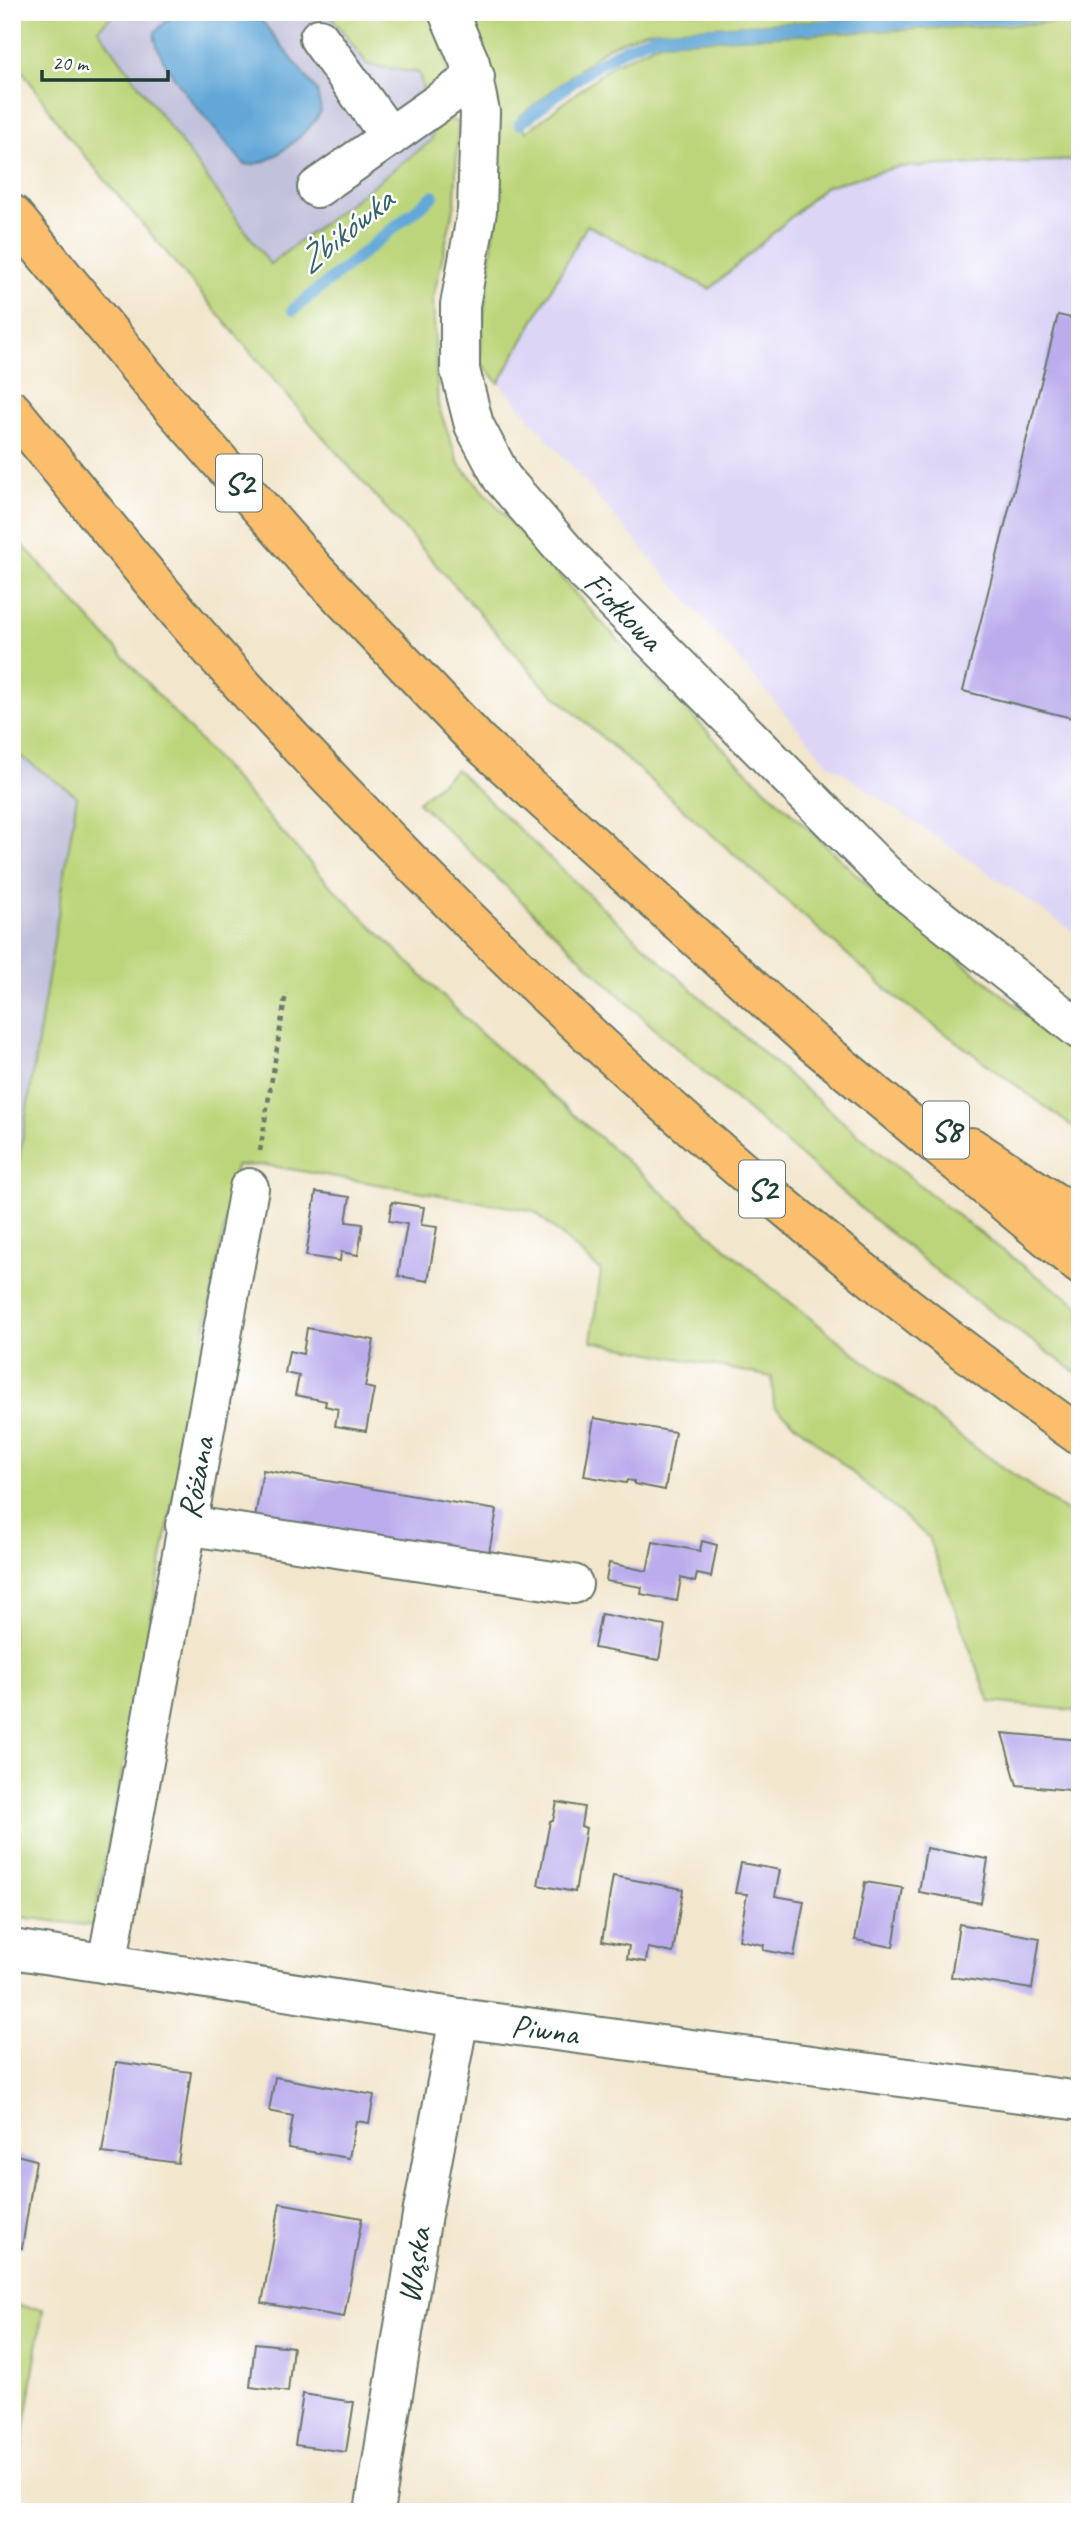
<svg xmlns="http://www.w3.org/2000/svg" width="1092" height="2524" viewBox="0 0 1092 2524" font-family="Caveat,sans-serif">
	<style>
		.built { fill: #ddd5f6 }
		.industrial { fill: #c2c1dc }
		.green { fill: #bdd57a; stroke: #6e8957; stroke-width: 2 }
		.water { fill: #62a7d7; stroke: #407286; stroke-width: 2 }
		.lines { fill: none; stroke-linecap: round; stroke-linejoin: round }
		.stream { stroke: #62a7d7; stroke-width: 12 }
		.building { fill: #bbaded }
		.minor-casing { stroke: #697869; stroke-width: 42 }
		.highway-casing { stroke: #697869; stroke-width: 42 }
		.path { stroke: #697869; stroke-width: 4.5; stroke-dasharray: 5 5; stroke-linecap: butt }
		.minor { stroke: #fff; stroke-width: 38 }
		.highway { stroke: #fabe6d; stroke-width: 38 }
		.labels { text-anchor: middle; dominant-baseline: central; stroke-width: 5; stroke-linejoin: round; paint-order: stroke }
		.shield { fill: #fff; stroke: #627771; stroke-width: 2 }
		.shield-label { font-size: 32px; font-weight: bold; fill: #1f3d34 }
		.street-label { font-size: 33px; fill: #1f3d34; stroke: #fff }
		.water-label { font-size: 35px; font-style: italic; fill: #36626d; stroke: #fff }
	</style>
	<rect width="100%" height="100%" fill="#fff"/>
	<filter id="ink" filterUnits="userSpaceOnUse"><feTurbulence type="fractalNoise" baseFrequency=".0143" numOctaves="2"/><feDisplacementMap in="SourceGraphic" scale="14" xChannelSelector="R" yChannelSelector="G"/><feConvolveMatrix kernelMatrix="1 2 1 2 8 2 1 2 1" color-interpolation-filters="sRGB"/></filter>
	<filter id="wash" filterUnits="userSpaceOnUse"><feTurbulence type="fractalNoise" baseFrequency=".00686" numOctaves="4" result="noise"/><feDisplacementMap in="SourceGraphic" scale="28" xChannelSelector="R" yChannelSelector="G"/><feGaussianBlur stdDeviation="1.57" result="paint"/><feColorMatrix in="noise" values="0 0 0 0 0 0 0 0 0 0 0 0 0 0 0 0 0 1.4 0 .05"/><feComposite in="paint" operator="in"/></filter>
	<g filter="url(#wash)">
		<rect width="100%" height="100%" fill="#f2e6cc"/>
		<polygon class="built" points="1080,160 1080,936 828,763 499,383 587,224 710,289 826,186 897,167"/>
		<g class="industrial">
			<polygon points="116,12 328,12 368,65 419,73 424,95 437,116 431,141 270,265 98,28"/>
			<polygon points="12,750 77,796 12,1204"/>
		</g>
		<g class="green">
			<polygon points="12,12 116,12 98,29 270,264 431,141 437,116 458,122 455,203 433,298 438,405 459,464 601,622 732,757 874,891 1080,1057 1080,1132 894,996 542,684 307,419 67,135 12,56"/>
			<polygon points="328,12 430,12 440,35 448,72 442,81 424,94 419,73 368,65"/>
			<path d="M577,12H962L645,31L606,48L519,117L526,132L612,65L660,42L1080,21V160L897,167L826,186L710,289L587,225L499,383L480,362C485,248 526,125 472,18Z"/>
			<polygon points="12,533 328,883 478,1031 766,1283 963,1439 1080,1521 1080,1711 990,1702 928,1537 774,1406 772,1377 591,1341 601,1271 534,1211 266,1165 236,1166 93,1926 12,1916 12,1204 77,796 12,750"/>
			<path d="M456,769C584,892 713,1012 849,1127C924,1189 999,1251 1080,1306V1375L955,1286L871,1217L659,1033L418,802Z"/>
			<polygon points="12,2305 43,2309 12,2512"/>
		</g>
		<path class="water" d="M176,12H255L317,91L321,111C312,130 267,170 244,164C225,140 150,60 155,32Z"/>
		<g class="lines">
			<g class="stream">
				<path d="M520,124C563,90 603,53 656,36L1080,13"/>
				<polyline points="293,310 433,196"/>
			</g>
		</g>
		<g id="blocks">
			<g class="building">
				<polygon points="1058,315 1080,320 1080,720 963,691"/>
				<polygon points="316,1192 350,1197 346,1222 363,1224 358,1255 341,1252 340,1261 306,1256"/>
				<polygon points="392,1202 424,1207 421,1225 437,1227 428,1281 398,1276 407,1224 389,1221"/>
				<polygon points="307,1328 374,1340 365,1387 374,1389 366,1431 335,1426 338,1409 325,1406 326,1401 295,1395 299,1376 285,1373 289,1351 303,1354"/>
				<polygon points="594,1418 675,1432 665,1490 634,1484 634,1481 627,1480 626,1483 584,1476"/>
				<polygon points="263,1470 497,1510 487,1563 254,1524"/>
				<polygon points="702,1541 717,1545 711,1577 697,1574 695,1582 681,1578 677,1601 641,1594 642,1587 606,1581 609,1563 647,1571 653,1542 700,1551"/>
				<polygon points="601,1614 665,1626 659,1660 594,1648"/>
				<polygon points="1002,1733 1080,1740 1080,1791 1017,1785"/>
				<polygon points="557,1802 584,1807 581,1826 586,1828 575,1892 538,1885 550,1821 553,1821"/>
				<polygon points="926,1848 988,1859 981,1903 919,1892"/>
				<polygon points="741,1863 780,1870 775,1896 804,1901 794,1956 763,1950 764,1945 739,1940 747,1894 735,1893"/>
				<polygon points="613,1876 683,1889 673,1953 648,1948 646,1962 627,1959 629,1946 602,1941"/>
				<polygon points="865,1882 903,1888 893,1947 855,1940"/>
				<polygon points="959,1924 1040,1938 1032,1989 951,1977"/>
				<polygon points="116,2062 191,2072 178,2163 102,2153"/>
				<polygon points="275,2077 374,2095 369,2123 356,2121 349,2158 288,2148 293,2116 269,2111"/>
				<polygon points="12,2154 36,2160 22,2248 16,2247 14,2264"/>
				<polygon points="280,2203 362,2218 344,2317 262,2303"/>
				<polygon points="255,2343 293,2347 288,2392 250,2387"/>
				<polygon points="303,2394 354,2402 346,2452 295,2445"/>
			</g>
		</g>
	</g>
	<g filter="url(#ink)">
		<use href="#blocks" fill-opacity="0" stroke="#697869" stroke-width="2"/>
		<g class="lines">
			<defs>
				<g id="minor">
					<path id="s1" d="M448,12L470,63L480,112L477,211L460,305V370L474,425L502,478L572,559L891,880L1080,1030"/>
					<polyline points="319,38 390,137"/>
					<polyline points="317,188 475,77"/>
					<polyline points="185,1525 573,1584"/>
					<path id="s2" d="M12,1949L459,2018L1080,2101"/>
					<path id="s3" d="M107,1964L249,1188"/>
					<path id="s4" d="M374,2512L422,2215L459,2018"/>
				</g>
				<g id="highway">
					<polyline points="12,214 157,390 316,571 479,742 811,1041 1080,1265"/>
					<path d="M12,410C89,504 165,600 247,690C499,965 776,1219 1080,1436"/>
					<polyline points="971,1147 1080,1219"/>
				</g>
			</defs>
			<use href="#minor" class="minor-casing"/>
			<use href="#highway" class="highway-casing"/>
			<polyline class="path" points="260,1151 286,993"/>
			<use href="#minor" class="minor"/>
			<use href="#highway" class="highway"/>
		</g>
	</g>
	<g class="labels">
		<g class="shield">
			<rect x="216" y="454.5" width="46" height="57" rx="5"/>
			<rect x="923" y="1101.5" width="46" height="57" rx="5"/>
			<rect x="739" y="1160.5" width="46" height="57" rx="5"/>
		</g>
		<g class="shield-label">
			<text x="239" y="483">S2</text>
			<text x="946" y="1130">S8</text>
			<text x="762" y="1189">S2</text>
		</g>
		<g class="street-label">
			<text stroke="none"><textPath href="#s1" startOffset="662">Fiołkowa</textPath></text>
			<text stroke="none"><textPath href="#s3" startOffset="494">Różana</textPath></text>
			<text stroke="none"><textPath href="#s2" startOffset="539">Piwna</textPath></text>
			<text stroke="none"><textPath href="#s4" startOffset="250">Wąska</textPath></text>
		</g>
		<g class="water-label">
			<text transform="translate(345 231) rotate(-39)">Żbikówka</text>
		</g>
	</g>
	<rect width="1092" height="2524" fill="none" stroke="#fff" stroke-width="42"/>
	<path d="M42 70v10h126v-10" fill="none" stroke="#1f3d34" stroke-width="3.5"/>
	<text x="52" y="70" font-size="21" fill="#1f3d34" stroke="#ffffff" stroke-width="5" paint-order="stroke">20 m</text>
</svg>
